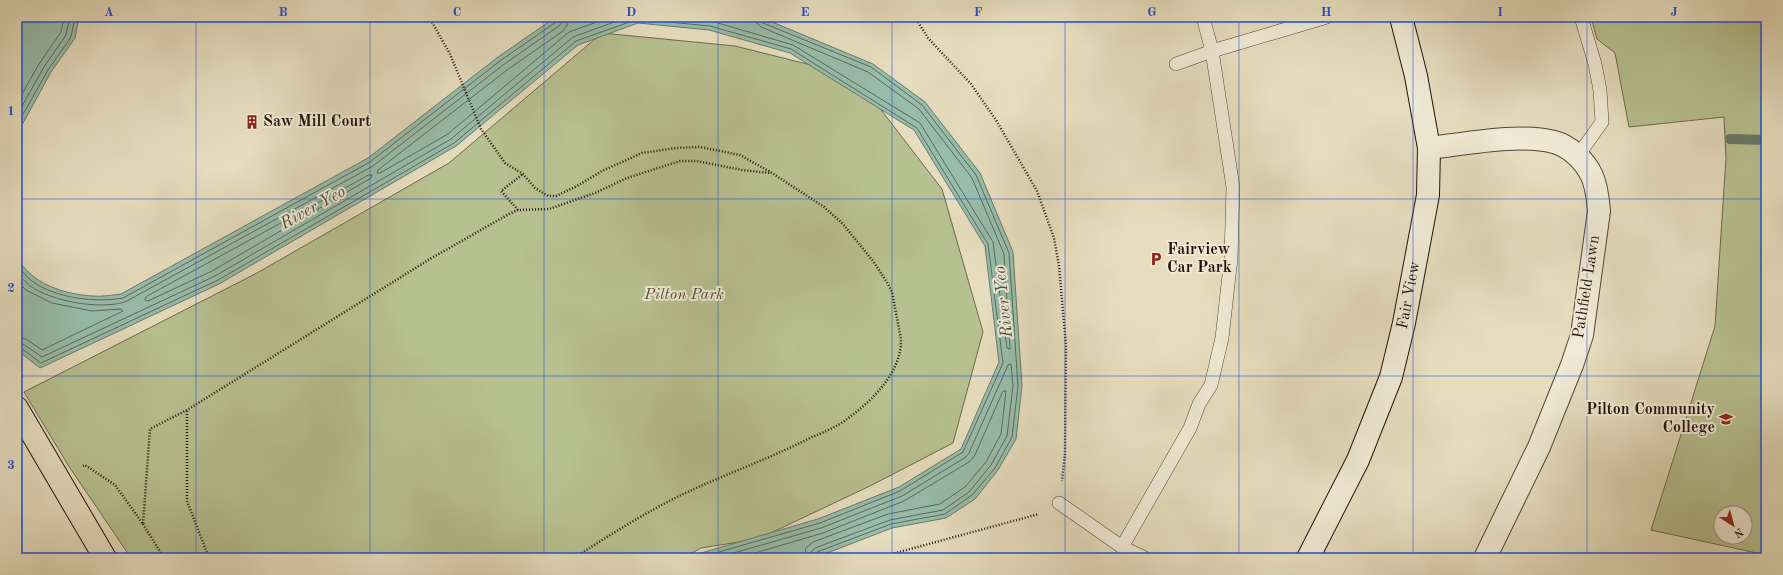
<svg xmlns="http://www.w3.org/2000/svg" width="1783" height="575" viewBox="0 0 1783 575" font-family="'Old Standard TT',serif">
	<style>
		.green { fill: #b7c090; stroke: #6d694c; fill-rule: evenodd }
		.water { fill: #97bdab; stroke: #69796a }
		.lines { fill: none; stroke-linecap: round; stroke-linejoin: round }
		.shore { stroke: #5d685a; stroke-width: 1 }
		.stream { stroke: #69796a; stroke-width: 10 }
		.lane-casing { stroke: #544536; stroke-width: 14 }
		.street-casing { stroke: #544536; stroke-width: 24 }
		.secondary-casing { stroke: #231208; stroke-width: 24 }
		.primary-casing { stroke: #231208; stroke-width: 24 }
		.path { stroke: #231208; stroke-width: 2.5; stroke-dasharray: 1 2; stroke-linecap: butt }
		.lane { stroke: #efe9d5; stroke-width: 13 }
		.street { stroke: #efe9d5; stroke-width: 22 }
		.secondary { stroke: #efe9d5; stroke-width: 22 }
		.primary { stroke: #e6ddbe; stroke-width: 22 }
		.grid { fill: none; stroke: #1d4ed8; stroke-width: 1; stroke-opacity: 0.55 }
		.labels { text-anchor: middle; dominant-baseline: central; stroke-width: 4; stroke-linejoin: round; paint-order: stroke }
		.poi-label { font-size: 16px; font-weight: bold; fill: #231208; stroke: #efe9d5; text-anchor: start }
		.street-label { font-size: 16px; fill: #231208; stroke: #efe9d5 }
		.park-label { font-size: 16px; font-style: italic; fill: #574f38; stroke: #efe9d5 }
		.water-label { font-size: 17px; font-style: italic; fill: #4c4e41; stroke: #efe9d5 }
		.neatline { fill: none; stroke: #1d4ed8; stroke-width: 1.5 }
		.grid-label { font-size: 13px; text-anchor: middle; font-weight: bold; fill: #1d4ed8 }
	</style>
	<rect width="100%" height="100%" fill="#e6ddbe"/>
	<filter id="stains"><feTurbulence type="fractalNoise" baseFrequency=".005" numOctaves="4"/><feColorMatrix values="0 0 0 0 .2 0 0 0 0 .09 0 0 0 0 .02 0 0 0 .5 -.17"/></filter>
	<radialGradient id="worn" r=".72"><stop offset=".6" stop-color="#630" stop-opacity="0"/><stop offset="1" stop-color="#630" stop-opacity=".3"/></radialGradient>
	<g class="green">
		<path d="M1591,17H1766V555L1651,530L1715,326L1726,158L1724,117L1629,127L1615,53L1597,39ZM1721,513H1745V537H1721Z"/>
		<polygon points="602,33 735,46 855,76 942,189 983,332 953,443 872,485 758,539 701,548 683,558 131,558 68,465 24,392 257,273 449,163"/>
	</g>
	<g class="water">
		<polygon points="17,17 79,17 75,38 51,72 17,134"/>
		<path d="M556,17H760L873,64L925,102L980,173L1013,252L1022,386L1016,439L998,470L975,499L946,518L892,528L814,558H684L818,519L899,487L961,449L999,362L985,246L914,130L790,53L709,30L638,23L578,45L456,146L219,284L40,368L17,350V257C31,284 64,294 92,296C101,297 112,295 121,294L368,158L498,57Z"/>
	</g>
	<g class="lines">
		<g class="shore">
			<polyline points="569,17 567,25 563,31 507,70 378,170 377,173 380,173 448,134 569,32 611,17"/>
			<polyline points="670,17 711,21 793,45 920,123 993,242 1007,348 1010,349 1004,254 972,178 919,109 868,72 761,27 757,23 755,17"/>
			<polyline points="760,17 763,23 871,67 922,105 976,175 1009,253 1018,386 1012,437 995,468 972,495 945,514 891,524 817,552 815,558"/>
			<polyline points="17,103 39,64 61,32 64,17"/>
			<polyline points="17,115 44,67 66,35 70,17"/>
			<polyline points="17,125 48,70 71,37 75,17"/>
			<polygon points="369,175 372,175 371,178 212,271 148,301 145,300 146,297"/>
			<path d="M17,265C22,270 26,277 32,281C54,298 96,303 123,298L370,162L500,61L556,22L558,17"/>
			<path d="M17,272C21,277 25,282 30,286C52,301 98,310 125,302L373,166L503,65L559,26L562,22L563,17"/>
			<polyline points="17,281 26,290 52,303 92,311 121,309 123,311 42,350 26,339 17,337"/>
			<polyline points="17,343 23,344 42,357 215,276 451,139 573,37 628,17"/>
			<polyline points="17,348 21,348 41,363 218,280 454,143 576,41 638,19 710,26 791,49 917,128 988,244 1003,363 963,452 900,491 820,523 698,558"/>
			<polyline points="716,558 821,528 902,496 966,457 969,453 1008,365 1011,364 1013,386 1007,436 991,465 969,492 943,510 890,520 815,548 811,552 810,558"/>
			<polyline points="738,558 823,533 904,501 969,462 975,455 1003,391 1006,391 1001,434 986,462 965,487 940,504 888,514 813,542 806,548 804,558"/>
		</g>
		<polyline class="stream" points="1730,139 1766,140"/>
		<defs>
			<g id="lane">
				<polyline points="1176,64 1212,51 1327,17"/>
				<polyline points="1576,154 1582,150 1602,122 1600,90 1595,64 1581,17"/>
				<polyline points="1059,503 1122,547 1145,558"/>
				<polyline points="1122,547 1190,428 1199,404 1211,385 1222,338 1231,258 1233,187 1212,51 1203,17"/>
			</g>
			<path id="street" d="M1429,148C1466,144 1518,133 1554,142C1570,146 1585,161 1592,176C1597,187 1598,200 1599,211L1582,335L1572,365L1539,447L1485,558"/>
			<g id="secondary">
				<path id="s1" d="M1308,558L1358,460L1391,377L1404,323L1428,195L1429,148L1416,76L1401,17"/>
			</g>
			<polyline id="primary" points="17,408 105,558"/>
		</defs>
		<use href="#lane" class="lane-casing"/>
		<use href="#street" class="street-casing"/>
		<use href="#secondary" class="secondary-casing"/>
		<use href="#primary" class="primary-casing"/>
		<g class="path">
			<path d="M429,17L450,54L481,129L505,163L523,174L535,188L548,196H556L577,186L602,171L642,153L676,148L700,147L740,155L772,173L824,207L842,223L873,261L888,284L892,292L901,339C902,372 872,401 847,419C837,427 824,432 812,437C769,459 723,475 679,496C643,514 608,536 574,558"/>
			<polyline points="915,17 928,38 971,84 996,120 1037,191 1054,238 1059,266 1066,345 1065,453 1062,481"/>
			<polyline points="518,210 501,191 523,174"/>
			<polyline points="187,411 187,501 209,558"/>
			<polyline points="83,466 85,465 115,485 143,524 150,429 187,410 430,259 509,214 518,210 549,209 595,193 627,178 680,161 697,161 742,170 770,173"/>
			<polyline points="143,524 164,558"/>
			<polyline points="877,558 1039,514"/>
		</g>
		<use href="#lane" class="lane"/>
		<use href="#street" class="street"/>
		<use href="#secondary" class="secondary"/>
		<use href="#primary" class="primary"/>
	</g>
	<path class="grid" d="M196,17V558M370,17V558M544,17V558M718,17V558M892,17V558M1065,17V558M1239,17V558M1413,17V558M1587,17V558M17,199H1766M17,376H1766"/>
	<defs>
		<symbol id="building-bare" viewBox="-9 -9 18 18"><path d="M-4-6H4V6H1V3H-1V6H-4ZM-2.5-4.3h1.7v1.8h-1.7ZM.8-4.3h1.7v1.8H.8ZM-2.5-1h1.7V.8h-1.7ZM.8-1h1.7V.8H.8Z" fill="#8f2418" stroke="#efe9d5" stroke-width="2.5" paint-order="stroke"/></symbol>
		<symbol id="parking-bare" viewBox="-9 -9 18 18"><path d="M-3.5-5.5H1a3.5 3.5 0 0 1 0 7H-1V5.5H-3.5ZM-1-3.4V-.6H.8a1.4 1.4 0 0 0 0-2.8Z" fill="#8f2418" stroke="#efe9d5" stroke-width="2.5" paint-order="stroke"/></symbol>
		<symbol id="school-bare" viewBox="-9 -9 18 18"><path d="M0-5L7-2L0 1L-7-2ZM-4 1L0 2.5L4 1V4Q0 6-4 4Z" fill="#8f2418" stroke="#efe9d5" stroke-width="2.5" paint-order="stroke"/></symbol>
	</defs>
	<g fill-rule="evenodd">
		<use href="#building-bare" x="242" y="112" width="20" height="20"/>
		<use href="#parking-bare" x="1146" y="249" width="20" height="20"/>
		<use href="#school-bare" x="1716" y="409" width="20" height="20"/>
	</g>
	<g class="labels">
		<g class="poi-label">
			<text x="263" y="122">Saw Mill Court</text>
			<text x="1167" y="250">Fairview<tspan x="1167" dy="18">Car Park</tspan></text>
			<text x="1715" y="410" text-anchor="end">Pilton Community<tspan x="1715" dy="18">College</tspan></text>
		</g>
		<g class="street-label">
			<text transform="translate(1587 287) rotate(-81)">Pathfield Lawn</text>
			<text stroke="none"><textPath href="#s1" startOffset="283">Fair View</textPath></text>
		</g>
		<g class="park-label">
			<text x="684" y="295">Pilton Park</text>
		</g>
		<g class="water-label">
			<text transform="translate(313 208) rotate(-29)">River Yeo</text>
			<text transform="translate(1004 302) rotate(-96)">River Yeo</text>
		</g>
	</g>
	<rect width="1783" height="575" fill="none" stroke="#e6ddbe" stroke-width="44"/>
	<g transform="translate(1733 525) rotate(144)"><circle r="19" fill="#efe9d5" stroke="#9d9383"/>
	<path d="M0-3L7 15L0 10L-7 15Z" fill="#8f2418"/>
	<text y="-6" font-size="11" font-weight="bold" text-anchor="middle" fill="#231208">N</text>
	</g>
	<rect x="22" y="22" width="1739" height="531" class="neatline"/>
	<g class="grid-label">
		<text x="109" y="16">A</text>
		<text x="283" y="16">B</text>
		<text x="457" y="16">C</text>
		<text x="631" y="16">D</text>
		<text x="805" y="16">E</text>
		<text x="978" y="16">F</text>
		<text x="1152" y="16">G</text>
		<text x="1326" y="16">H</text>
		<text x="1500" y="16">I</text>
		<text x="1674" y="16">J</text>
		<text x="11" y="115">1</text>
		<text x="11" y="292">2</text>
		<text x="11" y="469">3</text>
	</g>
	<rect width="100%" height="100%" filter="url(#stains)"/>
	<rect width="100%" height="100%" fill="url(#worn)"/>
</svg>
